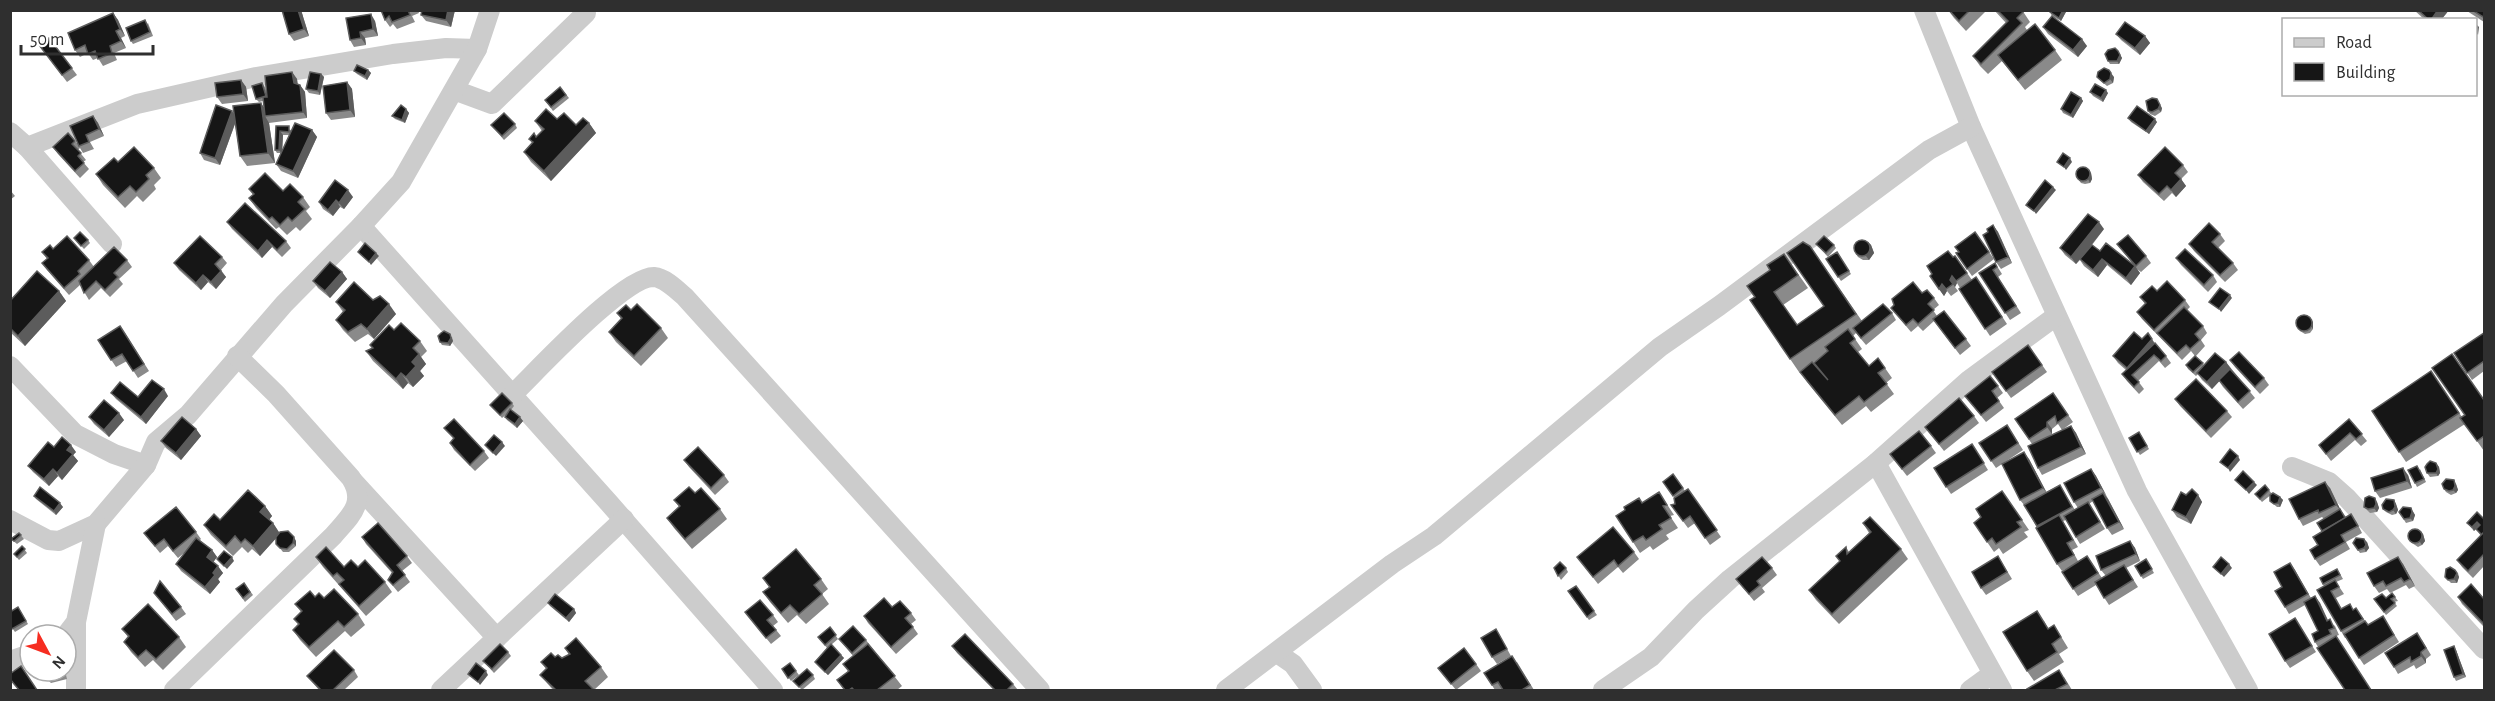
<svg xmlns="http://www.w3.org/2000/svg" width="2495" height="701" viewBox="0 0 2495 701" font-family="'Alegreya Sans',sans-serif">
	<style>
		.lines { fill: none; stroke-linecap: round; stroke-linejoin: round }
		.street { stroke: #ccc; stroke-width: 20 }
		.wall { fill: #8a8a8a; fill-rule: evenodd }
		.shaded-wall { fill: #5c5c5c }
		.building { fill: #161616; stroke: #5c5c5c; stroke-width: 1.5 }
	</style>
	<rect width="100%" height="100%" fill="#fff"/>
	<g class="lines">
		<g class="street">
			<polyline points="1924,10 1971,127 2137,491 2248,690"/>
			<polyline points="454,90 492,104 586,13"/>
			<polyline points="10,132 27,147 112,244"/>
			<polyline points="27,147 137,104 256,77 393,54 446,48 477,49"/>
			<polyline points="361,226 609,503 773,690"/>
			<polyline points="10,366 75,434 114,454 146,465"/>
			<path d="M513,394C537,371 624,276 654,277C665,278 676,289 685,297L1040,690"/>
			<polyline points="1876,463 2002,690"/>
			<polyline points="2292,467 2329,482 2347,498 2484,649"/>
			<polyline points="353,481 497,638"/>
			<polyline points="10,520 48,540 59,541 96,524 146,465 156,442 188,415 284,304 361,226 401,182 477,49 490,10"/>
			<polyline points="66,635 76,622 96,524"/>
			<polyline points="1277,653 1293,664 1312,690"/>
			<polyline points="10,661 30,654"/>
			<polyline points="76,690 76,622"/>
			<path d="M174,690L333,536C349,517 367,504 351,478L276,394L237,356"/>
			<polyline points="441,690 624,519"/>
			<polyline points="1226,690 1392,564 1434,536 1660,347 1719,306 1929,150 1971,127"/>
			<polyline points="1603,690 1651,657 1696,610 1730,579 1876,463 1969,380 2056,316"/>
			<polyline points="1970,690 1992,674"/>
		</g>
	</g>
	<g class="wall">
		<polygon points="282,10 301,10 309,36 294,41 289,34"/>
		<polygon points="381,10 418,10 419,13 412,16 415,22 397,29 393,24 390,27 385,20"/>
		<polygon points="422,10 455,10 451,27 426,21 421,15"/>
		<polygon points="1948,10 1987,10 1966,31 1954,18"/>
		<polygon points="1994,10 2022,10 2030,22 2025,27 2027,30 2055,50 2062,60 2025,90 2002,61 1988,74 1980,66 1973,56 2006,23"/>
		<polygon points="2051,10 2067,10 2061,21 2052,16 2050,12"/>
		<polygon points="2414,10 2449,10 2441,20 2425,20"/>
		<polygon points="2484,10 2484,22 2467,11"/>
		<polygon points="113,13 118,20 125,36 121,38 126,48 114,53 117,60 103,66 98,58 93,60 88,53 80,57 75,50"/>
		<polygon points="346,18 375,21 378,36 365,38 366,45 354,47 350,40"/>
		<polygon points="148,23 153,36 133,44 131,41"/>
		<polygon points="2043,27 2087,46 2078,57 2048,34"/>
		<polygon points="2116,34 2145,36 2150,43 2140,55 2121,40"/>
		<polygon points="49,38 77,75 67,82 39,45"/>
		<polygon points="2118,51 2122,58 2119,64 2110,64 2108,61"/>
		<polygon points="368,70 371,73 367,80 357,74 354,71"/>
		<polygon points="292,72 297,79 298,85 300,85 305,92 307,118 269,123 275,163 247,166 240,156 235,124 220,165 204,160 200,153 234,112 264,107 263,101 259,102 256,99 262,83 265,87 267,94"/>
		<polygon points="321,74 324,77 320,95 309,93 306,89"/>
		<polygon points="2097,77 2114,77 2113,83 2107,86 2100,80"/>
		<polygon points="241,80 246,87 248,101 222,104 217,97"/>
		<polygon points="347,82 352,89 355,117 331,120 326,113"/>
		<polygon points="560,87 569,98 553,111 545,100"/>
		<polygon points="2090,92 2108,93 2103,102 2093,96"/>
		<polygon points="2081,98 2083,101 2073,118 2063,113 2061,109"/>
		<polygon points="2162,108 2161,112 2155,116 2150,114 2148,111"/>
		<polygon points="406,109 409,113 405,123 395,119 392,116"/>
		<polygon points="93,116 98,123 104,136 90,142 94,149 83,153 80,148 78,150 86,160 83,162 89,169 80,178 58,154 53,147 75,141 77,143"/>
		<polygon points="2128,118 2157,122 2149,134 2131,122"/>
		<polygon points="557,119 576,125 589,123 596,133 551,181 531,162 524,152 532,143 529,139 536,137 542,131 535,121"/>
		<polygon points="515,124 517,128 504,140 491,125"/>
		<path d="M276,126L291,130H312L317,137L298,178L281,171L276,164L281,153H277L275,150ZM283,135H289L282,151Z"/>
		<polygon points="118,162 154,168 161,178 154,185 156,189 143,202 137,196 125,208 103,185 96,174"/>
		<polygon points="2183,165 2188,172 2181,179 2186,186 2176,197 2172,193 2164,201 2143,182 2138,175"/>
		<polygon points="2091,173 2092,179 2090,183 2085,184 2081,183 2078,179"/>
		<polygon points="249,189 283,191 303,197 310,207 306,211 312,219 300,231 296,227 287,235 279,227 276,229 256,208 249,198 253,195"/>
		<polygon points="10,190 15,196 10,200"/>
		<polygon points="353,197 344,209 340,207 333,216 323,209 319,202"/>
		<polygon points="227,222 286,241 291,248 282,257 272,247 262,258 232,229"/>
		<polygon points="1993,225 1998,232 2012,263 2001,269 1996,262 1988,232"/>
		<polygon points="2104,229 2092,245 2100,251 2133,264 2117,244 2146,256 2151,263 2141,272 2137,269 2140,273 2131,285 2107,265 2098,277 2084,266 2080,260 2076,264 2065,255 2060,248"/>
		<polygon points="1975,232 1994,259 1972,276 1956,253 1959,252"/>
		<polygon points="2220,234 2225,241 2218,248 2233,263 2238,270 2225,282 2194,251 2189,244"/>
		<polygon points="74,238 88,240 90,243 84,249"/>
		<polygon points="1868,242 1871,245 1874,253 1869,260 1863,260 1858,257 1856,254"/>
		<polygon points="1816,244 1834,245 1836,248 1828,257"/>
		<path d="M1810,246L1862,321L1892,313L1896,320L1866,345L1856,333L1853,336L1862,349L1858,352L1869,366L1885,368L1892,378L1886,383L1894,394L1871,412L1866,406L1842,425L1807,382L1800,372L1801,371L1799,372L1750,300L1755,297L1770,270L1784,254L1808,288L1783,305L1797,325L1824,306ZM1820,358L1819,370L1813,363Z"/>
		<polygon points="53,249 89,260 94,267 127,260 132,267 119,279 123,284 110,297 101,288 89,300 80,285 69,295 47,270 42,263 47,259 42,252"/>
		<polygon points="1837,252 1851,274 1841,281 1826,259"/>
		<polygon points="1955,256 1972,280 1976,277 2007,324 1990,336 1959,289 1960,288 1957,283 1955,287 1958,291 1951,296 1947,291 1944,296 1930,276"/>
		<polygon points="222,257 227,263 221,270 226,277 216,289 208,282 201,290 179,270 174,263"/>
		<polygon points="2176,258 2213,275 2217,282 2208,292 2181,265"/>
		<polygon points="1995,263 2002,274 1998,277 2021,313 2010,320 1979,273"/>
		<polygon points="342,272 347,279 330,298 318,288 313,281"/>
		<polygon points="59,291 66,301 25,346 10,332 10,301"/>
		<polygon points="2157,291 2185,300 2190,307 2187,310 2203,326 2207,333 2201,340 2205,346 2196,356 2204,365 2226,362 2255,398 2243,409 2223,387 2219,381 2212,389 2202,380 2198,374 2196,376 2188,369 2186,365 2195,356 2191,351 2182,360 2142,319 2137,312 2145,304 2140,297"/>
		<polygon points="1922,293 1934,298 1939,305 1933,310 1937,316 1966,339 1971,346 1960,355 1934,321 1923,331 1918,326 1911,332 1891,308"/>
		<polygon points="373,300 396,314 374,339 368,334 355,342 343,330 336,320 343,312 336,302"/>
		<polygon points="631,310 661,328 668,338 641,366 616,342 609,332 621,319 617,313"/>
		<polygon points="2310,319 2313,322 2313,329 2310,333 2305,334 2300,331 2298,328"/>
		<polygon points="394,330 420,341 427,351 421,357 426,364 420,371 424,376 413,387 408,383 403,389 373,361 366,351 372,348 370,345"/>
		<polygon points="125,333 149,371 138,378 127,361 116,367 98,340"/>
		<polygon points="2148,333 2156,345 2166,356 2171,363 2165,368 2159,361 2138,381 2144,389 2139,394 2127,381 2122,374 2126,370 2118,363 2113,356 2142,339"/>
		<polygon points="2484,333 2484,371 2472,380 2454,353"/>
		<polygon points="452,337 453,341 450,346 442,345 440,342"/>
		<polygon points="2028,345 2047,372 2011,398 1992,372"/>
		<polygon points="2230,360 2264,378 2269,385 2260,394 2235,367"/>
		<polygon points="2431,371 2462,417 2484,400 2484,451 2465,424 2406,462 2372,411"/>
		<polygon points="1998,386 2003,393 1997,398 2004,408 1986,422 1965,396"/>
		<polygon points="111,393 138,397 168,396 146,424 116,399"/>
		<polygon points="2053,393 2073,422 2062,430 2058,424 2052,429 2052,434 2047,437 2071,426 2076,433 2086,454 2042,475 2038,468 2032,444 2015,419"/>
		<polygon points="2175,399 2227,411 2232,417 2211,438 2180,406"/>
		<polygon points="512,403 514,406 511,410 523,421 517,428 507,420 505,417 507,414 502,418 490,405"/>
		<polygon points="1974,416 1979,423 1944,451 1925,427"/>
		<polygon points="89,417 124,420 109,437 94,424"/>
		<polygon points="2349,419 2367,441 2361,446 2355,440 2331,461 2319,445"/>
		<polygon points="2007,425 2023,450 2002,464 2029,459 2046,492 2060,485 2075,510 2078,508 2074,502 2091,469 2096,476 2124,529 2112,535 2107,528 2093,501 2089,504 2105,529 2080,544 2066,520 2063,521 2078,547 2072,550 2078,561 2087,556 2102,578 2106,576 2101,570 2130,541 2135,548 2140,561 2126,568 2138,587 2109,605 2096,585 2078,596 2062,572 2072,566 2062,571 2057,564 2025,506 2020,500 2002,464 1996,468 1979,443"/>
		<polygon points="444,428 484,451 489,458 475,471 454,450 450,443 454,439"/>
		<polygon points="196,429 201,436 181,460 166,448 161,441"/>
		<polygon points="2139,432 2149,449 2140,455 2129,438"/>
		<polygon points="1972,444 1988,470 1951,494 1934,468"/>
		<polygon points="1931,446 1936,453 1907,476 1890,454"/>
		<polygon points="54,447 76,452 73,455 78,461 62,480 58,476 49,486 33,472 28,466"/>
		<polygon points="684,460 724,475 729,482 715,495 689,467"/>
		<polygon points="2436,463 2439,467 2440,473 2438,476 2430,477 2427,473"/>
		<polygon points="2420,469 2426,482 2417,487 2415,483"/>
		<polygon points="1673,474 1685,491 1688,489 1721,537 1710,545 1695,523 1688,528 1671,505 1675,504 1675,498 1663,482"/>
		<polygon points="2408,475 2412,488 2380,498 2375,491"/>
		<polygon points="2456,484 2458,490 2456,493 2451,495 2446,492 2444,489"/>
		<polygon points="2265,485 2272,494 2262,502 2255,494"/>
		<polygon points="2330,488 2340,509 2346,517 2356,521 2362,533 2346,542 2350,549 2320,566 2315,559 2324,519 2322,517 2303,526 2299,519"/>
		<polygon points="2002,491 2029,530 2024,532 2028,537 2003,554 1999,548 1994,552 1974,523 1981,517"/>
		<polygon points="1659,492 1674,515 1670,516 1678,528 1666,535 1669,539 1653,550 1650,546 1640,553 1633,542 1625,510 1642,503"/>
		<polygon points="695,493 720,509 727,519 692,549 674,528 667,518 679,507 674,500"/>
		<polygon points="2186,495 2198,495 2202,502 2191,524 2177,517 2172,510"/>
		<polygon points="34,496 63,507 56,515 36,499"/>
		<polygon points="2280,497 2283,500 2280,507 2277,507 2270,501"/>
		<polygon points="2394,500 2396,504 2398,510 2396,514 2392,515 2386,512 2383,509"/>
		<polygon points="2377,502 2379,508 2377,512 2370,513 2364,507"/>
		<polygon points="265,506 272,516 269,520 273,523 279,532 296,541 296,546 289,552 283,552 279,547 276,544 276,538 260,556 252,549 248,553 242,547 233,556 211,535 204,525"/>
		<polygon points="2399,512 2413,512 2415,515 2413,521 2406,523"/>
		<polygon points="2484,519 2484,566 2473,578 2462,567 2457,560 2481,536 2476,529 2480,525 2474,531 2467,523"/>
		<polygon points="1863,523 1901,549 1908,559 1839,624 1816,600 1809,590 1840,561 1836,556 1846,547 1849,552 1869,533"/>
		<polygon points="196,532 201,539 200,540 212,550 217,557 213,562 223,573 218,579 220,582 210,594 181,571 176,564 185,552 178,558 168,546 160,553 144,533"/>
		<polygon points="19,533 24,539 17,544 11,539"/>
		<polygon points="2423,534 2425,541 2422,545 2418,547 2412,543 2409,540"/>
		<polygon points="362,537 407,556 412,563 402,571 410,582 398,592 388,580 392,573 366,544"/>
		<polygon points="2367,542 2369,548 2366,552 2360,553 2353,543"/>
		<polygon points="22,546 27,553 19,560 14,554"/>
		<polygon points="1634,552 1639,559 1623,573 1618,567 1598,584 1577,557"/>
		<polygon points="1998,556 2012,579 1986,595 1981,588"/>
		<polygon points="316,557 344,567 358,567 385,582 392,592 366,616 323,567"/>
		<polygon points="2146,559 2154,573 2143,579 2135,566"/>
		<polygon points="2290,563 2311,598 2315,596 2320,603 2328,620 2335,626 2339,635 2336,636 2371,690 2345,690 2315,642 2318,631 2305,605 2289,614 2285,607 2282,587"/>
		<polygon points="2403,564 2415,586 2409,589 2406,585 2390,593 2387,589 2379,593 2374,586"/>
		<polygon points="1554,568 1566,568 1568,572 1561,580"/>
		<polygon points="1772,568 1777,575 1762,588 1765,592 1754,601 1736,579"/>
		<polygon points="2339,572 2343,579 2336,582 2344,594 2336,598 2342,609 2353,610 2361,615 2368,625 2383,616 2399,642 2364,665 2346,638 2345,638 2341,631 2323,584"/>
		<polygon points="2458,573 2459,577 2457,583 2451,583 2445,577"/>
		<polygon points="763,578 821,579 828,589 822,594 829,604 806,624 797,615 788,623 770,602 763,592 769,587"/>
		<polygon points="244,583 253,595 245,602 236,589"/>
		<polygon points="1576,586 1597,615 1589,620 1568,591"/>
		<polygon points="154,593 181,607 186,614 176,621"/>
		<polygon points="2392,593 2398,601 2394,602 2397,606 2386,615 2374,599 2386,598"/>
		<polygon points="2458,597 2484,599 2484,627 2462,604"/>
		<polygon points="324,598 358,614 365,625 351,637 345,631 316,657 300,640 293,630 298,624 294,619 301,612 295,604"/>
		<polygon points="548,603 574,609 576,613 569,622 550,606"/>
		<polygon points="18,607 28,624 15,632 10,625"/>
		<polygon points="745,612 773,615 778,622 773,626 781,636 771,644"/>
		<polygon points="911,613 916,620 911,624 918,634 896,654 868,623 864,616"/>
		<polygon points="2295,618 2316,652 2290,668 2285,661"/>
		<polygon points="2044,621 2048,628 2054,625 2068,648 2059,654 2064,662 2034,681 2027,671"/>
		<polygon points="830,627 838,639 831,645 844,658 828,675 815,662 827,648 818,637"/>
		<polygon points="122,629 179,637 186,647 163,670 153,660 145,667 131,652 124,642 128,637"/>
		<polygon points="1496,629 1511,656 1497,664 1492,657"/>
		<polygon points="839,639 866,640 902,686 897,690 844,690 837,680 848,671 843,664 853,656"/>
		<polygon points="2422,640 2431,655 2426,659 2426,663 2416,669 2414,665 2398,674 2394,667"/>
		<polygon points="952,646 1013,684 1018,690 994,690 957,653"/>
		<polygon points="565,648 601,667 608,677 594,690 553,690 540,675 546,669 541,662 555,657 562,658 569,655"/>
		<polygon points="2456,650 2466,677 2456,681 2454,677"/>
		<polygon points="508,652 511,656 494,673 483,661"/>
		<polygon points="1517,662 1534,690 1503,690 1502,689 1499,690 1495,690 1484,673"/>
		<polygon points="790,663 799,675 791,681 782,669"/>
		<polygon points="1476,664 1481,671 1456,690 1438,668"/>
		<polygon points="354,670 358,677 344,690 319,690 307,676"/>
		<polygon points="33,671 65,671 67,679 51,683 48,680 49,672 36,676"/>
		<polygon points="813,675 815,679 802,690 793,681"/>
		<polygon points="2064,677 2072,690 2028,690"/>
	</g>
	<g class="shaded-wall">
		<polygon points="298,10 301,10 309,36 304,29"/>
		<polygon points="448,10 455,10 451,27 446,20"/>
		<polygon points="2063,10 2067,10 2061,21 2059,18"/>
		<polygon points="2438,10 2449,10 2441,20 2431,20"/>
		<polygon points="113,13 118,20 125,36 120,29"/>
		<polygon points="371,14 375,21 378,36 373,29"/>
		<polygon points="2476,24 2479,27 2478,35 2476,32"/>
		<polygon points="116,31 121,38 126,48 121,41"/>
		<polygon points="360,32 365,38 366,45 361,38"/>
		<polygon points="2145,36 2150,43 2140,55 2135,48"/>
		<polygon points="2082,39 2087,46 2078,57 2073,50"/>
		<polygon points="2118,51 2122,58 2119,64 2117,61"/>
		<polygon points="368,70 371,73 367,80 365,76"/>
		<polygon points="292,72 297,79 298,90 294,83"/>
		<polygon points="2111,73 2114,77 2113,83 2110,79"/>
		<polygon points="321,74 324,77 320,95 318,91"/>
		<polygon points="241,80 246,87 248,101 243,94"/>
		<polygon points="347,82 352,89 355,117 350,110"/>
		<polygon points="300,85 305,92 307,118 303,112"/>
		<polygon points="2106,90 2108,93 2103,102 2101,98"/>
		<polygon points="2081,98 2083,101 2073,118 2071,115"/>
		<polygon points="2157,99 2162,108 2161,112 2158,109"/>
		<polygon points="261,103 268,113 265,116 269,123 275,163 268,153"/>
		<polygon points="406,109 409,113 405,123 402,120"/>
		<polygon points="232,111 237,118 220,165 215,158"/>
		<polygon points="93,116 98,123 104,136 99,129"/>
		<polygon points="2155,119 2157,122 2149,134 2146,131"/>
		<polygon points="589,123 596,133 551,181 544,171"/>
		<polygon points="312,130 317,137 298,178 293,171"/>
		<polygon points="280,131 283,135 282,154 279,150"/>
		<polygon points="2070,158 2072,162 2066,170 2064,167"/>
		<polygon points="2089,169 2091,173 2092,179 2090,183 2088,179"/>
		<polygon points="2181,179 2186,186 2176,197 2171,190"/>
		<polygon points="2053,187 2056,190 2036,214 2034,211"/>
		<polygon points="348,190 353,197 344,209 339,203"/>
		<polygon points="336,200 340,207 333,216 328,210"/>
		<polygon points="2099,222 2104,229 2076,264 2071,257"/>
		<polygon points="1993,225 1998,232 2012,263 2008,257"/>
		<polygon points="267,240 272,247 262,258 258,251"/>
		<polygon points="1868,242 1871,245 1874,253 1869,260 1866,256"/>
		<polygon points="376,253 379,256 371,265 369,262"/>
		<polygon points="2102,259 2107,265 2098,277 2093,270"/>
		<polygon points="2135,266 2140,273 2131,285 2126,278"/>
		<polygon points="221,271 226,277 216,289 211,282"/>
		<polygon points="342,272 347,279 330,298 325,291"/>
		<polygon points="203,275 208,282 201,290 196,283"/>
		<polygon points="1952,276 1957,283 1955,287 1950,280"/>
		<polygon points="1942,284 1947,291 1944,296 1939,289"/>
		<polygon points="59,291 66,301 25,346 18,336"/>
		<polygon points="2230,295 2232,298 2221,312 2219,309"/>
		<polygon points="389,304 396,314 374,339 367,329"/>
		<polygon points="2310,319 2313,322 2313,329 2311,326"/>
		<polygon points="2148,333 2156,346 2132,374 2127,368"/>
		<polygon points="450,334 453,341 450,346 448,343"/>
		<polygon points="419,354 426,364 420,371 424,376 413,387 406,377 412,362"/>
		<polygon points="2226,362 2231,369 2212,389 2207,382"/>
		<polygon points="401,373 408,383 403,389 396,379"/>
		<polygon points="164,389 168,396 146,424 141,417"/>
		<polygon points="119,413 124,420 109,437 104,430"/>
		<polygon points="520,417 523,421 517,428 515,424"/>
		<polygon points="2047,422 2052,429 2052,434 2047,427"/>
		<polygon points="2071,426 2076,433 2086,454 2081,447"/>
		<polygon points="196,429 201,436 181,460 176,453"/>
		<polygon points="502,442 505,446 496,456 493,453"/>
		<polygon points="71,445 76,452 73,455 78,461 62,480 57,473 67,450"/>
		<polygon points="2024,452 2029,459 2048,495 2043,488"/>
		<polygon points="2238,456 2240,460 2230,472 2228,468"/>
		<polygon points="2436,463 2439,467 2440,473 2438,476 2436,473"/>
		<polygon points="2403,468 2408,475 2412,488 2407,481"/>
		<polygon points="53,469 58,476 49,486 44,479"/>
		<polygon points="2091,469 2096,476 2106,495 2101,488"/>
		<polygon points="2454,480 2456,484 2458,490 2456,493 2453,490"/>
		<polygon points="2254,482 2257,485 2249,494 2246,490"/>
		<polygon points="2325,482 2330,488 2341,511 2336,505"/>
		<polygon points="2103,493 2108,499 2124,529 2119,522"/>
		<polygon points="2198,495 2202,502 2191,524 2186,517"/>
		<polygon points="2280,497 2283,500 2280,507 2278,503"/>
		<polygon points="2375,498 2377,502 2379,508 2377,512 2374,508"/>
		<polygon points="2394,500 2396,504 2398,510 2396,514 2393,510"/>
		<polygon points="60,503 63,507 56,515 54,511"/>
		<polygon points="265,506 272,516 267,522 260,512"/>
		<polygon points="2411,508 2415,515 2413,521 2410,518"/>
		<polygon points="2477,522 2479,525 2474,531 2472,527"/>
		<polygon points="273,523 280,534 260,556 253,546"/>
		<polygon points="2421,531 2423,534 2425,541 2422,545 2420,542"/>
		<polygon points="294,537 296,541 296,546 293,543"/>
		<polygon points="2364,539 2367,542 2369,548 2366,552 2364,548"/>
		<polygon points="2130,541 2135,548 2140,561 2136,554"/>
		<polygon points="212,550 217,557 212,564 207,557"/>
		<polygon points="232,557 234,561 227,569 224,566"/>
		<polygon points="2398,557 2403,564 2415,586 2410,579"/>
		<polygon points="2290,563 2295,570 2312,601 2308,594"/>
		<polygon points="2229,564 2232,568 2224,577 2221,574"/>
		<polygon points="218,566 223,573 218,579 220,582 210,594 205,587 213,573"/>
		<polygon points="2455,570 2459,577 2457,583 2454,579"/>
		<polygon points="2315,596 2320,603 2331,628 2327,621"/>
		<polygon points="574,609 576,613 569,622 566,618"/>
		<polygon points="2454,646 2456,650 2466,677 2463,674"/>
		<polygon points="2421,652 2426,659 2426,663 2421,656"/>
		<polygon points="841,655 844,658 828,675 825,672"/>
		<polygon points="486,671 488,675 480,685 478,682"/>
	</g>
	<g class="building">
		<polygon points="282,10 298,10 304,29 289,34"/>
		<polygon points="381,10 408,10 410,15 392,22 389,16 385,20"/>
		<polygon points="422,10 448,10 446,20 421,15"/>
		<polygon points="1949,10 1970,10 1959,21"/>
		<polygon points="1997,10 2022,10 2023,12 2017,18 2022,23 1981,64 1973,56 2008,21"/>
		<polygon points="2051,10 2063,10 2059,18 2050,12"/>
		<polygon points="2418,10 2438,10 2431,20 2429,20"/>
		<polygon points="2472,10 2484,10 2484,15 2483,17"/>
		<polygon points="113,13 120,29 116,31 121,41 110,46 112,53 98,59 95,51 88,54 85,45 75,50 68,33"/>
		<polygon points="371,14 373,29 360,32 361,38 350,40 346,18"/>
		<polygon points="2052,16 2082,39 2073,50 2043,27"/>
		<polygon points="145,20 150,32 131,41 126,28"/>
		<polygon points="2125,22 2145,36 2135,48 2116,34"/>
		<polygon points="2035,24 2055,50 2018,80 1998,55"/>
		<polygon points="49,38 72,68 62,75 39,45"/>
		<polygon points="2115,48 2118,51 2120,55 2117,61 2108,61 2105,54 2108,50"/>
		<polygon points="357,65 368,70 365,76 354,71"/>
		<polygon points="2104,68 2109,70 2111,73 2110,79 2104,83 2097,77 2098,72"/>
		<polygon points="292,72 294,83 300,85 303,112 265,116 263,97 267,97 265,76"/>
		<polygon points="310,72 321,74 318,91 306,89"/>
		<polygon points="241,80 243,94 217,97 215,83"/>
		<polygon points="347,82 350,110 326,113 323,86"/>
		<polygon points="262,83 266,96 256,99 252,86"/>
		<polygon points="2095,84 2106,90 2101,98 2090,92"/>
		<polygon points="560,87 566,95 551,107 545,100"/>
		<polygon points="2071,92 2081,98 2071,115 2061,109"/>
		<polygon points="2152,98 2157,99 2160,105 2158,109 2152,112 2148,111 2146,101"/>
		<polygon points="261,103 268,153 240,156 233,106"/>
		<polygon points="216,105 232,111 215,158 200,153"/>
		<polygon points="401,105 406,109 402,120 392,116"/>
		<polygon points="2137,106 2155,119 2146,131 2128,118"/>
		<polygon points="546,109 557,119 564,113 576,125 583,118 589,123 544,171 524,152 533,142 529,139 534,133 536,137 544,129 535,121"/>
		<polygon points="504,113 515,124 502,136 491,125"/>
		<polygon points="93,116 99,129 86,135 89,142 79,146 70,126"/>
		<polygon points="295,123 312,130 293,171 276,164"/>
		<polygon points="276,126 289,126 289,132 280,131 279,150 275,150"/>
		<polygon points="68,133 75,141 72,144 81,153 78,156 84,163 75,171 53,147"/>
		<polygon points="134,147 154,168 146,175 149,179 136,192 130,186 118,197 96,174 114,158 118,162"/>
		<polygon points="2165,147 2183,165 2175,173 2181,179 2171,190 2167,186 2159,194 2138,175"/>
		<polygon points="2063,153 2070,158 2064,167 2057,162"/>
		<circle cx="2083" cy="174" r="7"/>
		<polygon points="265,173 283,191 290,184 303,197 298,202 305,209 292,221 288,217 280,225 272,217 269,219 249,198 254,194 249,189"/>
		<polygon points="335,180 348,190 339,203 336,200 328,210 319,202"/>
		<polygon points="2045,180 2053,187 2034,211 2026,205"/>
		<polygon points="245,203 286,241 277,250 267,240 258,251 227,222"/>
		<polygon points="2088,214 2099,222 2071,257 2060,248"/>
		<polygon points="2209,223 2220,234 2212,242 2233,263 2220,275 2189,244"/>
		<polygon points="1993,225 2008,257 1996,262 1983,235 1988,232 1987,229"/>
		<polygon points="80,232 88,240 81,246 74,238"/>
		<polygon points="1975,232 1989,252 1967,269 1956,253 1959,252 1955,247"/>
		<polygon points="2128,235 2146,256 2136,266 2117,244"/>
		<polygon points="67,236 89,260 78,271 80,274 64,288 42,263 48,258 42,252 50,245 53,249"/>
		<polygon points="200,236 222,257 215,264 221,271 211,282 203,275 196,283 174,263"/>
		<polygon points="1824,236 1834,245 1826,253 1816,244"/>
		<circle cx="1862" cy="248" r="8"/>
		<polygon points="1803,242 1810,246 1856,314 1790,359 1750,300 1755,297 1747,286 1770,270 1767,265 1784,254 1798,275 1774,292 1797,325 1824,306 1787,253"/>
		<polygon points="365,243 376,253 369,262 358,252"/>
		<polygon points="2106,243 2135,266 2126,278 2102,259 2093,270 2080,259 2092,245 2100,251"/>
		<polygon points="114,247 127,260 114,273 118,277 105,290 96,281 84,293 79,281"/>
		<polygon points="2185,249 2213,275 2204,285 2176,258"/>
		<polygon points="1948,251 1953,257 1955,256 1967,273 1956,281 1952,276 1950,280 1953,284 1946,289 1942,284 1939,289 1930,276 1932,274 1927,266"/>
		<polygon points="1837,252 1849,271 1838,277 1826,259"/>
		<polygon points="330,262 342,272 325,291 313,281"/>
		<polygon points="1995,263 1997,267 1993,270 2016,306 2005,313 1979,273"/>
		<polygon points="37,271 59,291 18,336 10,328 10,301"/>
		<polygon points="1976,277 2002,317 1985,329 1959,289"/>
		<polygon points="2167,281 2185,300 2154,330 2137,312 2146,303 2140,297 2152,286 2157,291"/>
		<polygon points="354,282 373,300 380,296 389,304 367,329 361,324 348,332 336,320 345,310 336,302"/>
		<polygon points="1913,282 1922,293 1927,290 1934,298 1928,304 1934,310 1918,324 1913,319 1906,325 1891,308 1894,305 1892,299"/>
		<polygon points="2220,288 2230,295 2219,309 2209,302"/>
		<polygon points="637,304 661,328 634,356 609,332 622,318 617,313 626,305 631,310"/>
		<polygon points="1883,304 1892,313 1861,338 1853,328"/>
		<polygon points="2184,307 2203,326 2195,334 2200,340 2190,349 2186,345 2177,353 2157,333"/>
		<polygon points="1944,311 1966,339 1955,348 1933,319"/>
		<circle cx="2304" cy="323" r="8"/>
		<polygon points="401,323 420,341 413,348 419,354 412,362 416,366 406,377 401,373 396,379 366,351 373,348 370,345 389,325 394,330"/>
		<polygon points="120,326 144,364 133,371 122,354 111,360 98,340"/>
		<polygon points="1848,329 1855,339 1850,343 1869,366 1878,358 1885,368 1878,373 1887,384 1864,402 1859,396 1835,415 1800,372 1812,362 1828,380 1814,363 1828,351 1825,347"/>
		<polygon points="444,331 450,334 451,338 448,343 440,342 438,336 441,333"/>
		<polygon points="2134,332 2142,339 2148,333 2152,339 2127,368 2113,356"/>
		<polygon points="2484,333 2484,361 2467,373 2454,353"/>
		<polygon points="2155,343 2166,356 2161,361 2154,355 2132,375 2139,382 2134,387 2122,374"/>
		<polygon points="2028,345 2042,365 2006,391 1992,372"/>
		<polygon points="2239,352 2264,378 2255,387 2230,360"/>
		<polygon points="2215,353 2226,362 2207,382 2197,373"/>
		<polygon points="2452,354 2484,400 2484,436 2477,441 2460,418 2465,415 2432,368"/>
		<polygon points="2195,356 2203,363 2193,372 2186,365"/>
		<polygon points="2230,369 2250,391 2238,402 2219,380"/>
		<polygon points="2431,371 2459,413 2399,452 2372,411"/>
		<polygon points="1990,376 1998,386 1992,391 1999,401 1981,415 1965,396"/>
		<polygon points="2196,379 2227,411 2206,431 2175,399"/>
		<polygon points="152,380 164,389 141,417 111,393 120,382 138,397"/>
		<polygon points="502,393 512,403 500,415 490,405"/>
		<polygon points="2053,393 2068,415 2057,423 2055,416 2047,422 2047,427 2029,439 2015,419"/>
		<polygon points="1959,398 1974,416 1939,444 1925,427"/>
		<polygon points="104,400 119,413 104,430 89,417"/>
		<polygon points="510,409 520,417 515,424 505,417"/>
		<polygon points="182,417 196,429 176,453 161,441"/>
		<polygon points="454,419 484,451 470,465 450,443 454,438 444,428"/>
		<polygon points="2349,419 2362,434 2356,439 2350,433 2326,454 2319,445"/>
		<polygon points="2007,425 2018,443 1991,461 1979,443"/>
		<polygon points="2071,426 2081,447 2038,468 2028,446"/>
		<polygon points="1919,431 1931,446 1902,469 1890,454"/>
		<polygon points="2139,432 2147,446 2137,452 2129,438"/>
		<polygon points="494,435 502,442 493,453 485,445"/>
		<polygon points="62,437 71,445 67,450 73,454 57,473 53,469 44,479 28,466 48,442 54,447"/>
		<polygon points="1972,444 1984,463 1946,487 1934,468"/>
		<polygon points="698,447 724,475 711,488 684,460"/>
		<polygon points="2230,449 2238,456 2228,468 2220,462"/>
		<polygon points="2024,452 2043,488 2020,500 2002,464"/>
		<polygon points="2430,461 2436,463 2438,469 2436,473 2427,473 2425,467 2427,464"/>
		<polygon points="2417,466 2424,479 2415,483 2408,470"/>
		<polygon points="2403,468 2407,481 2375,491 2371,478"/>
		<polygon points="2091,469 2101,488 2074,502 2064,483"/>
		<polygon points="2243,471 2254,482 2246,490 2235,480"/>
		<polygon points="1673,474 1683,488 1673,496 1663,482"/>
		<polygon points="2446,479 2454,480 2455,486 2453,490 2449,491 2444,489 2442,484"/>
		<polygon points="2325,482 2336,505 2319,513 2318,510 2299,519 2289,499"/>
		<polygon points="2060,485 2072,507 2037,526 2024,505"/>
		<polygon points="2265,485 2269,490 2260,499 2255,494"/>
		<polygon points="40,487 60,503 54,511 34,496"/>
		<polygon points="689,487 695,493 701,488 720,509 685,539 667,518 680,506 674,500"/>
		<polygon points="1688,489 1717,530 1705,538 1690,516 1683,521 1671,505 1675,504 1674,498"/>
		<polygon points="2192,489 2198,495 2186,517 2172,510 2181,492 2186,495"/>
		<polygon points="248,490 265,506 260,512 273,523 253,546 245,539 241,543 235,536 226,546 204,525 214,514 220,520"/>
		<polygon points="2002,491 2022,520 2017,522 2021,527 1996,544 1992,538 1987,542 1974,523 1981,517 1976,509"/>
		<polygon points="1659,492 1667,505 1663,506 1671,518 1659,525 1662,529 1646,540 1643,536 1633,542 1616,516 1625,510 1624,507 1639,498 1642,503"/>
		<polygon points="2103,493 2119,522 2107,528 2092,499"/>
		<polygon points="2273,493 2280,497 2278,503 2274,504 2270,501 2270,495"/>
		<polygon points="2369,496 2375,498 2376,504 2374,508 2368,509 2364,507 2365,498"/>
		<polygon points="2386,499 2394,500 2395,507 2393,510 2389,512 2383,509 2382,505"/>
		<polygon points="2088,502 2100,522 2076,537 2064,516"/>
		<polygon points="176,507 196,532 173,551 164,539 155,546 144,533"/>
		<polygon points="2403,507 2411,508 2412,512 2410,518 2404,519 2399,512"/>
		<polygon points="2340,509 2345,518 2322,531 2317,523"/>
		<polygon points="2477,512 2484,519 2484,532 2482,535 2476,529 2480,525 2477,522 2472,527 2467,523"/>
		<polygon points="2351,514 2358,526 2341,535 2345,542 2315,559 2310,550 2318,545 2313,537"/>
		<polygon points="2059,515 2073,540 2067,543 2074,555 2057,564 2036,528"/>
		<polygon points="1870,517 1901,549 1832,614 1809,590 1840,561 1836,556 1846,547 1847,554 1871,532 1863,523"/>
		<polygon points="378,523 407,556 397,565 405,575 393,585 388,580 393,572 362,537"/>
		<polygon points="1613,527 1634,552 1618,566 1614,560 1593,577 1577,557"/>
		<circle cx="2415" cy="536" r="7"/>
		<polygon points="288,531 294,537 293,543 287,549 280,548 276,544 276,537 280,532"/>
		<polygon points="2484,532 2484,554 2468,571 2457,560"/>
		<polygon points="19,533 21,535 14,541 11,539"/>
		<polygon points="196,538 212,550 207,557 218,566 213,573 215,575 205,587 176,564"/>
		<polygon points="2356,538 2364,539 2366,545 2364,548 2358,550 2353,543"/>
		<polygon points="2130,541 2136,554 2101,570 2096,556"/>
		<polygon points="22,546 25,549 17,557 14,554"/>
		<polygon points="326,547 344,567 351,560 358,567 365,560 385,582 359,606 339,584 344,580 337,573 333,576 316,557"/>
		<polygon points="796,549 821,579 814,585 822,594 799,614 790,605 781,613 763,592 770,587 763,578"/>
		<polygon points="224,551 232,557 224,566 217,559"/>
		<polygon points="1998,556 2007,572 1981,588 1972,572"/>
		<polygon points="2087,556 2098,573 2073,589 2062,572"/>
		<polygon points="1762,557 1772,568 1757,581 1760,585 1749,594 1736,579"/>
		<polygon points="2221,557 2229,564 2221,574 2213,567"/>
		<polygon points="2398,557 2410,579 2404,582 2401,578 2386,586 2383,581 2374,586 2367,573"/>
		<polygon points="2146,559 2152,569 2141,576 2135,566"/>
		<polygon points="1560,562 1566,568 1558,576 1554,568"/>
		<polygon points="2290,563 2308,594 2285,607 2275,591 2282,587 2274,572"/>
		<polygon points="2124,565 2133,580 2104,598 2095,582"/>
		<polygon points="2450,567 2455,570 2457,573 2454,579 2448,580 2445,577 2446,569"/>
		<polygon points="2337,569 2340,575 2323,584 2320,578"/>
		<polygon points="2335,580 2339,587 2331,591 2341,609 2350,604 2353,610 2356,608 2363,619 2341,631 2317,590"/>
		<polygon points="160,581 181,607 172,614 154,593"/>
		<polygon points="244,583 250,592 243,598 236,589"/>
		<polygon points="2471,584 2484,599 2484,624 2458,597"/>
		<polygon points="1576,586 1594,611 1587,617 1568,591"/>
		<polygon points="334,589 358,614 344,627 338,621 309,647 293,630 299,624 294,619 302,611 295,604 310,591 315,597 319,593 324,598"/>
		<polygon points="2392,593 2395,597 2391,599 2395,603 2384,612 2374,599 2382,594 2386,598"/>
		<polygon points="555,594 574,609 566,618 548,603"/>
		<polygon points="2315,596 2327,621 2330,619 2334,628 2329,630 2331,634 2315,642 2312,634 2318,631 2304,602"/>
		<polygon points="884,598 892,607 900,601 911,613 905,618 913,627 891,647 864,616"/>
		<polygon points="760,600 773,615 767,620 776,630 766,638 745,612"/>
		<polygon points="148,604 179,637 156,659 146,650 138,657 124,642 129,636 122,629"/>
		<polygon points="18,607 26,621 12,629 10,625 10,612"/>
		<polygon points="2037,611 2048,629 2054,625 2061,637 2052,644 2057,652 2027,671 2003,632"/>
		<polygon points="2383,616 2394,635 2359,658 2344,634 2365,621 2368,625"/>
		<polygon points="2295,618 2312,646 2285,661 2269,634"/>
		<polygon points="853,626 866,640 852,653 839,639"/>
		<polygon points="830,627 836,635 825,645 818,637"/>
		<polygon points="1496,629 1507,649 1492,657 1481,638"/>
		<polygon points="2417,633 2426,648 2421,652 2421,656 2411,662 2410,657 2394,667 2385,653"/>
		<polygon points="965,634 1013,684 1007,690 995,690 952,646"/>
		<polygon points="2336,636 2371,690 2345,690 2317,648"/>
		<polygon points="576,638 601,667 585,681 593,689 591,690 556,690 540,675 547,668 541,662 551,653 555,657 558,655 562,658 570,654 565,648"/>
		<polygon points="500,644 508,652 492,669 483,661"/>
		<polygon points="831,644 841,655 825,672 815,662"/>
		<polygon points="868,644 895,676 877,690 854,690 852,688 849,690 845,690 837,680 849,671 843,664"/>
		<polygon points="2454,646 2463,674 2454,677 2444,650"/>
		<polygon points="1464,648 1476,664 1451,684 1438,668"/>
		<polygon points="334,650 354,670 333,690 321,690 307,676"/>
		<polygon points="1512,656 1530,685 1522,690 1503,690 1498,682 1492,685 1484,673"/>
		<polygon points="476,663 486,671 478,682 468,674"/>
		<polygon points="790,663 796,671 788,678 782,669"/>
		<polygon points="21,666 37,690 19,690 10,679 10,674"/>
		<polygon points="807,669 813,675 799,687 793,681"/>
		<polygon points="2059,670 2067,684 2055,690 2028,690 2027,689"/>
		<polygon points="49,671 64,671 65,675 48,680"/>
	</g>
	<rect width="2495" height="701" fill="none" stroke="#2f2f2f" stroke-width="24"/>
	<rect x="2282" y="18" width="195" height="78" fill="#ffffff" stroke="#acacac" stroke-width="1.5"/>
	<rect x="2294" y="38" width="30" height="9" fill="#cccccc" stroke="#acacac" stroke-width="1.5"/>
	<text x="2336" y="48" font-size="18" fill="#2f2f2f">Road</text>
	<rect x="2294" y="63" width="30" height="18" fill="#161616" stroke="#acacac" stroke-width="1.5"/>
	<text x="2336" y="78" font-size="18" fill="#2f2f2f">Building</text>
	<g transform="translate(48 653) rotate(131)"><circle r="28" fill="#ffffff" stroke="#acacac" stroke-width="1.5"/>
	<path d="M0-4.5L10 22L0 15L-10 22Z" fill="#f62d21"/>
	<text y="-9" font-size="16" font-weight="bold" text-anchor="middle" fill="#2f2f2f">N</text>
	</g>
	<path d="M21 45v9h132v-9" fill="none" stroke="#2f2f2f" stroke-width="3"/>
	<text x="30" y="45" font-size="18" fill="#2f2f2f" stroke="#ffffff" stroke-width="4.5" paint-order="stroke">50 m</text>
</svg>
